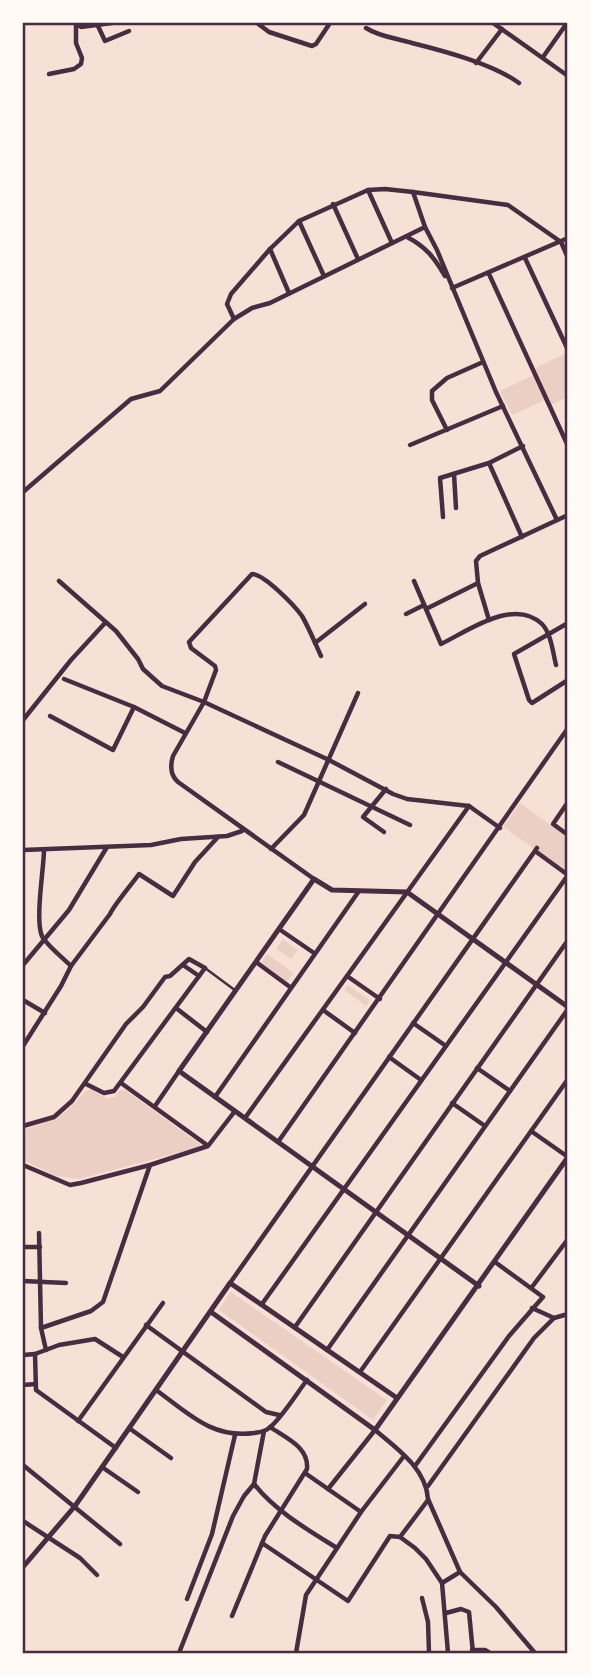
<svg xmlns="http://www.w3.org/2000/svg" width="591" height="1676" viewBox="0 0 591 1676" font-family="Quicksand,sans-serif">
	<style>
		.green { fill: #ebcfc5 }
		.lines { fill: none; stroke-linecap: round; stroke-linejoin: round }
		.pedestrian { stroke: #4a2c40; stroke-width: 2.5 }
		.minor { stroke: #4a2c40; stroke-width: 4.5 }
		.tertiary { stroke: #4a2c40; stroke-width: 5 }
		.neatline { fill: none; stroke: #4a2c40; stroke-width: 2.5 }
	</style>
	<rect width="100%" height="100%" fill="#f7e1d7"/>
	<g class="green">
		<polygon points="568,352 568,397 551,405 535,368"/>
		<polygon points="533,375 545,400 512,415 500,391"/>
		<polygon points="520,803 568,837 568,872 503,827"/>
		<polygon points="283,939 298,950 291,959 276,949"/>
		<polygon points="267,954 294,973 287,982 261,963"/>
		<polygon points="348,985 370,1000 366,1006 344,990"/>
		<path d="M90,1089L108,1099L114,1097L120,1090H125L200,1144V1147L79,1179L56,1176L23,1160V1129C42,1125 59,1119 73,1105C79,1099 82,1093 90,1089Z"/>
		<polygon points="231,1292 387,1400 373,1420 219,1310"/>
	</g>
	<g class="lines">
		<polyline class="pedestrian" points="205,968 236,991"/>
		<g class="minor">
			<polyline points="75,23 81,27 112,23"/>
			<polyline points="257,23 269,32 312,46 316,44 330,23"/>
			<polyline points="493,23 568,76"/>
			<polyline points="98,26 105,41 129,31"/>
			<path d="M366,28C380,37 396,38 412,43C444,51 493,64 519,83"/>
			<polyline points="543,57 567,23"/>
			<polyline points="476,63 502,29"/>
			<polyline points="49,74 74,69 81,64 82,58 76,43 76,24"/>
			<polyline points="368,190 392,243"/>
			<polyline points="413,192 425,227 437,250 496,392 557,520"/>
			<polyline points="333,204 358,259"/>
			<polyline points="299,221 324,276"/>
			<path d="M407,237C426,247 434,257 445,276"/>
			<polyline points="270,249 289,293"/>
			<polyline points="525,258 568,350"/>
			<polyline points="489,274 568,446"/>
			<polyline points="452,288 568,238"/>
			<polyline points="234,319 227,304 231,294 270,249 299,221 368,190 385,189 413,192 508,205 561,242 568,258"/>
			<polyline points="447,430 432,400 432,391 447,378 483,362"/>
			<polyline points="410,445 503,406"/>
			<polyline points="489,463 522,537"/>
			<polyline points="454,474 456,508"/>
			<polyline points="23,492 131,399 160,391 234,319 252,308 270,303 425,227"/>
			<polyline points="443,517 440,478 489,463 523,446"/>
			<polyline points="59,581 116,631 138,659 143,669 162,686 204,702 329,760 393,794 407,799 469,806 500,828"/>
			<path d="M414,581L441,644C468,631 514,597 542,624C551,633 553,653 556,665"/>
			<polyline points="426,609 478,583"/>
			<polyline points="406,614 424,605"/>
			<polyline points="489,620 478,583 476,561 480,556 568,515"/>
			<polyline points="568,623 514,654 529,700 532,703 568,680"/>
			<polyline points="315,643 365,604"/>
			<polyline points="64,679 134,707 185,733"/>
			<polyline points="50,716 113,750 134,707"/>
			<polyline points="23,720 71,660 105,623"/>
			<polyline points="278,762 410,825"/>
			<polyline points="568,802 553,824 568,835"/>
			<polyline points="384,832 363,817 386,789"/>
			<polyline points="271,849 304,815 358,693"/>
			<polyline points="23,850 151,845 181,839 227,836 242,831"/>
			<path d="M44,850C44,868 34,924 43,938C50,948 62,957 71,966"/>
			<polyline points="535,851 568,875"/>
			<path d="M314,879L178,782C170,775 170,766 173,756L204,702L216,670L215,666L191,648L189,642L252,574C264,574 294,605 302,616C309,628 315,643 321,656"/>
			<polyline points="279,929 314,953"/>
			<polyline points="256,962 290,987"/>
			<polyline points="23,965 69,910 107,847"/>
			<polyline points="183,965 199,976"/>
			<polyline points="347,976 380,999"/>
			<polyline points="23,1000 45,1013"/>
			<polyline points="176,1008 207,1032"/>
			<polyline points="323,1010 355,1033"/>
			<polyline points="413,1023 446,1046"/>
			<path d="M23,1046L61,986L71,966L110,914C114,905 132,884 139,874L173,896L195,862L218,837"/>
			<polyline points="389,1057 421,1080"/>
			<polyline points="477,1068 510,1091"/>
			<polyline points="121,1083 207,1145"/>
			<polyline points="215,1097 359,891"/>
			<polyline points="452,1103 485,1126"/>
			<polyline points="155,1106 179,1071"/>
			<polyline points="245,1118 469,806"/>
			<polyline points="23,1126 54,1117 72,1101 126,1024 143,1007 165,977 170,976 189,959 205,968 114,1091 104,1093 86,1084"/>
			<polyline points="531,1131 568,1157"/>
			<polyline points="278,1142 568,728"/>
			<polyline points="23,1165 70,1185 81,1183 150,1165 208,1146 235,1111"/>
			<polyline points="39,1233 41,1328 46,1350"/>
			<polyline points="23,1247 40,1247"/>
			<polyline points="23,1281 66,1283"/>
			<polyline points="230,1283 537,848"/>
			<polyline points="532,1287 568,1239"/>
			<polyline points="262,1304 568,875"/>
			<polyline points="532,1308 554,1318"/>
			<polyline points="146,1325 266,1412 279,1415"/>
			<polyline points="295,1327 568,940"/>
			<polyline points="41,1328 91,1311 103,1302 150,1165"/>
			<polyline points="327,1350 568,1009"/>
			<polyline points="35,1354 59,1345 95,1339 123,1357"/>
			<polyline points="23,1355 35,1354 36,1390 116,1448"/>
			<polyline points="360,1372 568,1079"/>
			<polyline points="23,1385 36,1384"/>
			<path d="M156,1390C188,1413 212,1439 254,1433C259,1432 265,1432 269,1428C281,1419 297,1393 307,1380"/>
			<polyline points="78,1421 163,1303"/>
			<polyline points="129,1428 171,1458"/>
			<polyline points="23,1465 120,1544"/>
			<polyline points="415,1466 509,1336 543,1297 495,1262"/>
			<polyline points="102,1467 138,1492"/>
			<polyline points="305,1473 361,1512"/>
			<path d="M254,1484C275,1511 308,1530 337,1548"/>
			<polyline points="428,1486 534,1338 554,1318 568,1314"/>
			<path d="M328,1489L375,1430C398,1449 426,1469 428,1499L460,1572L496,1607L535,1653"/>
			<polyline points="23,1521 80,1558 97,1575"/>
			<polyline points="400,1537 428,1500"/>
			<polyline points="262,1543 348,1601 390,1536 400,1537 415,1548 426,1559 442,1583 448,1653"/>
			<polyline points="442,1583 460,1572"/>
			<polyline points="422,1598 428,1622 429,1653"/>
			<polyline points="187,1599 212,1534 235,1435"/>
			<polyline points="446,1613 461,1609 469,1612 473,1653"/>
			<path d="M232,1616L265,1536L307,1469C309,1447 286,1438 270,1427"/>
			<polyline points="472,1650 485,1650 490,1653"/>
			<polyline points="179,1653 233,1516 244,1496 254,1484 264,1431"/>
			<polyline points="296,1653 306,1595 361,1512 404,1456"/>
		</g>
		<g class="tertiary">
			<polyline points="479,1286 179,1071 314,879 332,890 407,892 568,1007"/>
			<polyline points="211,1312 375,1430 568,1157"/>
			<polyline points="23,1567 75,1506 230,1283 397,1398"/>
		</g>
	</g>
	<rect width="591" height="1676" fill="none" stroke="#fffaf5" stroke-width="49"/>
	<rect x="24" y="24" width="542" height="1628" class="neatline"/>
</svg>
